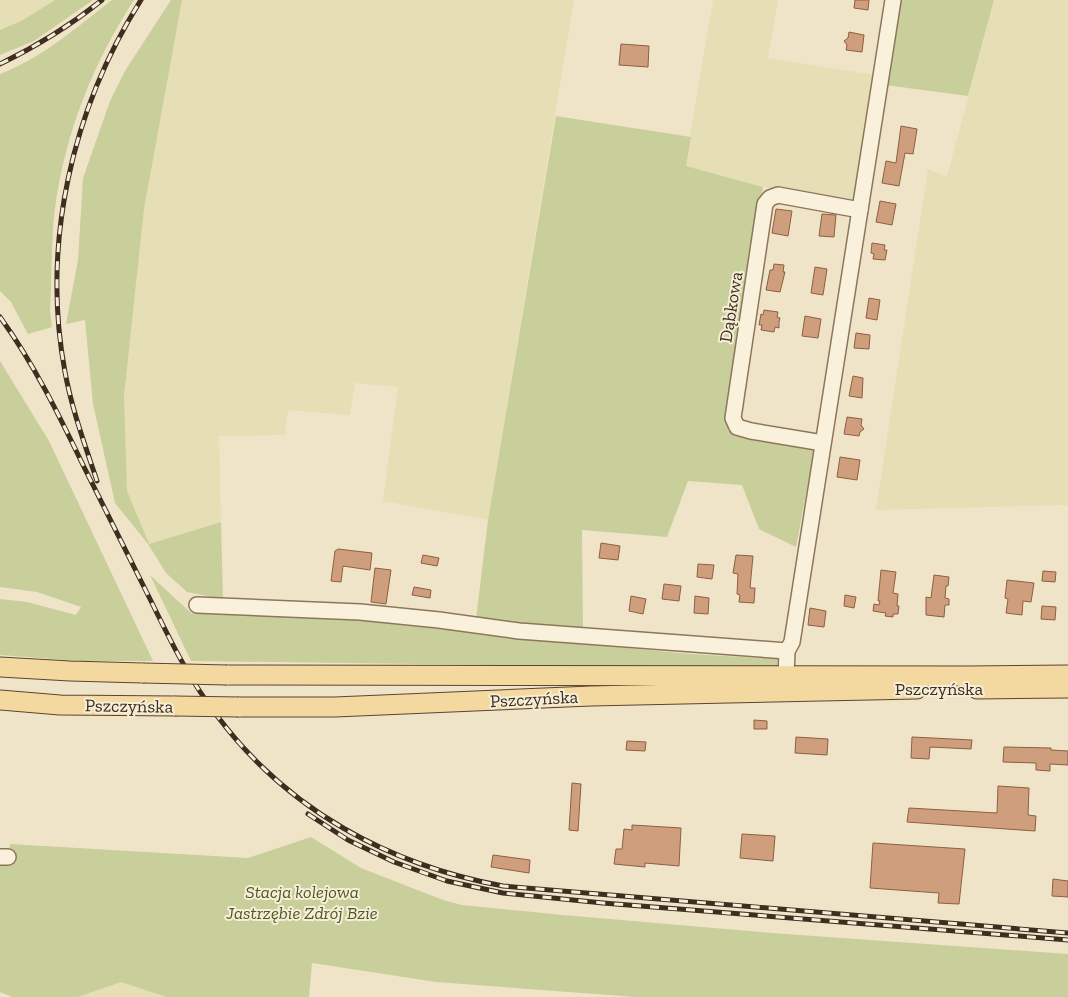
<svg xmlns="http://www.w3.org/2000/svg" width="1068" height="997" viewBox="0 0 1068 997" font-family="'Zilla Slab',serif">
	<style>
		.farmland { fill: #e6deb5 }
		.green { fill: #c9cf9b }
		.building { fill: #cf9f7d; stroke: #8d5f41 }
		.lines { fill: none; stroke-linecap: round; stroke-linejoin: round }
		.minor-casing { stroke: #8d765c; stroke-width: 18 }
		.major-casing { stroke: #5b4430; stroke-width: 21 }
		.minor { stroke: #faf1dc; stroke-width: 15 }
		.major { stroke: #f3d9a0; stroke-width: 19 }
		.rail-casing { stroke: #3d2e20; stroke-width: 5 }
		.rail { stroke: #f7eed8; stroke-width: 3; stroke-dasharray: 9; stroke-linecap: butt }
		.major-bridge-casing { stroke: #5b4430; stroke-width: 21; stroke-linecap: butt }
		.major-bridge { stroke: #f3d9a0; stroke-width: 19 }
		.labels { text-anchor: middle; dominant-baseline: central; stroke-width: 4; stroke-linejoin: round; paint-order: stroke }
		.street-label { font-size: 18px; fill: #3d2e20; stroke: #f7eed8 }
		.park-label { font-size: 18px; font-style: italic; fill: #4d5a26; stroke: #f7eed8 }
	</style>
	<rect width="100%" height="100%" fill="#f0e4c8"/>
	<g class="farmland">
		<polygon points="0,0 55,0 23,20 0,30"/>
		<polygon points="182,0 574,0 488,520 383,501 398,387 355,383 350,415 288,410 285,435 219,436 221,522 148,544 127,491 124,396 144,209"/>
		<polygon points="713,0 778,0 768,58 875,75 853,202 763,187 685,166"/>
		<polygon points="994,0 1068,0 1068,505 876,510 928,169 947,177"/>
		<polygon points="121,982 166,997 78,997"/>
	</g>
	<g class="green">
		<polygon points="55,0 93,0 34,41 0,55 0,30 23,20"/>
		<path d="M112,0H134C93,63 65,134 55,208C51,242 52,277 50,311L52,327L28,334L11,302L0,291V74C42,58 77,27 112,0Z"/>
		<polygon points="171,0 182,0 144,209 124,396 127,491 149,544 221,522 223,599 187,592 166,573 148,544 115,503 93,404 85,320 66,324 78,260 83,178 110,101 125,71"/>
		<polygon points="897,0 994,0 968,96 885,85"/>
		<polygon points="556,116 691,137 686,166 763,187 728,431 815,446 796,547 759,529 742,485 688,481 667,537 582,530 583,631 476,619 488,520"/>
		<polygon points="0,361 49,441 153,661 78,661 0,655 0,599 27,602 76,615 81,607 37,592 0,587"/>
		<polygon points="150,575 191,613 358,620 522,638 690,654 777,659 777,669 191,661"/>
		<polygon points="311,837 361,868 443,900 462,905 563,915 772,933 1068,954 1068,997 635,997 436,982 312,963 309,997 166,997 121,982 78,997 12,997 0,992 0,857 8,857 10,844 248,858"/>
	</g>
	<g class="building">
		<polygon points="855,0 869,0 868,10 854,8"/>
		<polygon points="849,32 864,35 862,52 846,50 847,45 844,41 848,38"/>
		<polygon points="621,44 649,46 648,67 619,65"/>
		<polygon points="901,126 917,129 913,154 905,153 899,186 882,183 886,161 896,163"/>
		<polygon points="880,201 896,204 892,225 876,222"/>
		<polygon points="776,209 792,211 788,236 772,233"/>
		<polygon points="822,214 836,215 834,237 819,236"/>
		<polygon points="872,243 885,245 884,250 887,250 885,260 873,259 874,254 871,253"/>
		<polygon points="774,264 784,265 783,272 785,272 780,292 766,290 770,270 773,270"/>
		<polygon points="815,267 827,269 823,295 811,293"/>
		<polygon points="869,298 880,300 877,320 866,318"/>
		<polygon points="764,310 778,312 777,317 780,318 779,322 779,328 775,327 774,332 761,330 762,325 759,325 761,314 763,315"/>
		<polygon points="805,316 821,319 818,338 802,336"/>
		<polygon points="856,333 870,335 869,349 854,348"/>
		<polygon points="853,376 863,378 862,398 849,396"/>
		<polygon points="847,417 862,419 861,425 864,429 860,432 859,436 844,434"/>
		<polygon points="840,457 860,460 857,480 837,477"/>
		<polygon points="601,543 620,546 618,560 599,558"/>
		<polygon points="338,549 372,553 370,570 343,566 341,582 331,581 335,551"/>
		<polygon points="423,555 439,558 437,566 421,563"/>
		<polygon points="736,555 753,556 750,588 755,588 754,603 739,602 740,595 737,594 738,574 733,573"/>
		<polygon points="698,564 714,565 712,579 697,577"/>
		<polygon points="375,568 391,570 386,604 371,602"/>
		<polygon points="881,570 896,572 893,593 898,594 897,606 899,606 898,614 893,614 893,617 885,616 886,613 873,611 874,604 879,605 880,601 878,601"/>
		<polygon points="1043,571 1056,572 1055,582 1042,581"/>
		<polygon points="934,575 949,577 948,586 946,586 945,598 949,599 949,605 945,605 944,617 926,615 926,597 931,598"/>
		<polygon points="1007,580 1034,583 1031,602 1023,601 1022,615 1006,613 1008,599 1005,598"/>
		<polygon points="664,584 681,586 679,601 662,599"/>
		<polygon points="414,587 431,590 430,598 412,595"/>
		<polygon points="845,595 856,597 854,608 844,606"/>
		<polygon points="631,596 646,599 643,614 629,611"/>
		<polygon points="695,596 709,598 708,614 694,613"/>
		<polygon points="1042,606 1056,607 1055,620 1041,619"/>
		<polygon points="810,608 826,611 824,627 808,625"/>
		<polygon points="754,720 767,721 767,729 754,729"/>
		<polygon points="796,737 828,739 827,755 795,753"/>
		<polygon points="912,737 972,740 971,749 930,747 929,759 911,758"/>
		<polygon points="627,741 646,742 645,751 626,750"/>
		<polygon points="1004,747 1051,748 1051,750 1068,751 1068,765 1050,764 1050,771 1036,770 1036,763 1003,762"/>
		<polygon points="572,783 581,784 578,831 569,830"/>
		<polygon points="998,786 1029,788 1028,815 1036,816 1035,831 907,822 909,808 997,813"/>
		<polygon points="632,825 681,828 679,866 645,863 645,867 614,864 616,849 622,849 624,829 632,830"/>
		<polygon points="742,834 775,836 773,861 740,858"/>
		<polygon points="873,843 965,849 959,904 938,903 939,893 870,888"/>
		<polygon points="493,855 530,860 529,873 491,867"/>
		<polygon points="1053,879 1068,881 1068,897 1052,896"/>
	</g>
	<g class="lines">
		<defs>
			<g id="minor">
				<polyline points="823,443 751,431 737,427 733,418 765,204 770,198 778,195 860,210"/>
				<polyline points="197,605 360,612 439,620 519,631 787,651"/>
				<polyline points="786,676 787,651 792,642 893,0"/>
				<polyline points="0,857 8,857"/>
			</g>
			<g id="major">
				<polyline points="0,667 70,671 143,673"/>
				<polyline points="227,675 968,676 1068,675"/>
				<polyline points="977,689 1068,688"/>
				<polyline points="0,700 60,705 175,706"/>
				<polyline points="239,707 335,707 591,696 917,689"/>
			</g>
		</defs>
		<use href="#minor" class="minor-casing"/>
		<use href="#major" class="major-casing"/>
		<use href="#minor" class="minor"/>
		<use href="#major" class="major"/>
		<defs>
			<g id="rail">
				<path d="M0,64C37,46 71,25 102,0"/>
				<path d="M0,317C34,364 59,415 84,467C106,511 128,555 150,599C170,640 190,681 218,717C288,810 389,865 503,886L1068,933"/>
				<path d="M97,481C85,445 72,410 65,372C41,244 72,109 141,0"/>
				<polyline points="308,814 348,840 394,862 447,881 503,893 603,903 1068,940"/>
			</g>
		</defs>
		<use href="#rail" class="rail-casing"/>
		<use href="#rail" class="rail"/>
		<defs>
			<g id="major-bridge">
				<polyline points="143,673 227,675"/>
				<polyline points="175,706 239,707"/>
			</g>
		</defs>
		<use href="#major-bridge" class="major-bridge-casing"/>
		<use href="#major-bridge" class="major-bridge"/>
	</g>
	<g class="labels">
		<g class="street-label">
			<text transform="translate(731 307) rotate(-81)">Dąbkowa</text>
			<text x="939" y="689">Pszczyńska</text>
			<text transform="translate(534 699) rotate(-3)">Pszczyńska</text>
			<text transform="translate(129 706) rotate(1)">Pszczyńska</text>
		</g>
		<g class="park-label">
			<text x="302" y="892">Stacja kolejowa<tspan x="302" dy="21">Jastrzębie Zdrój Bzie</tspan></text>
		</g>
	</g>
</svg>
